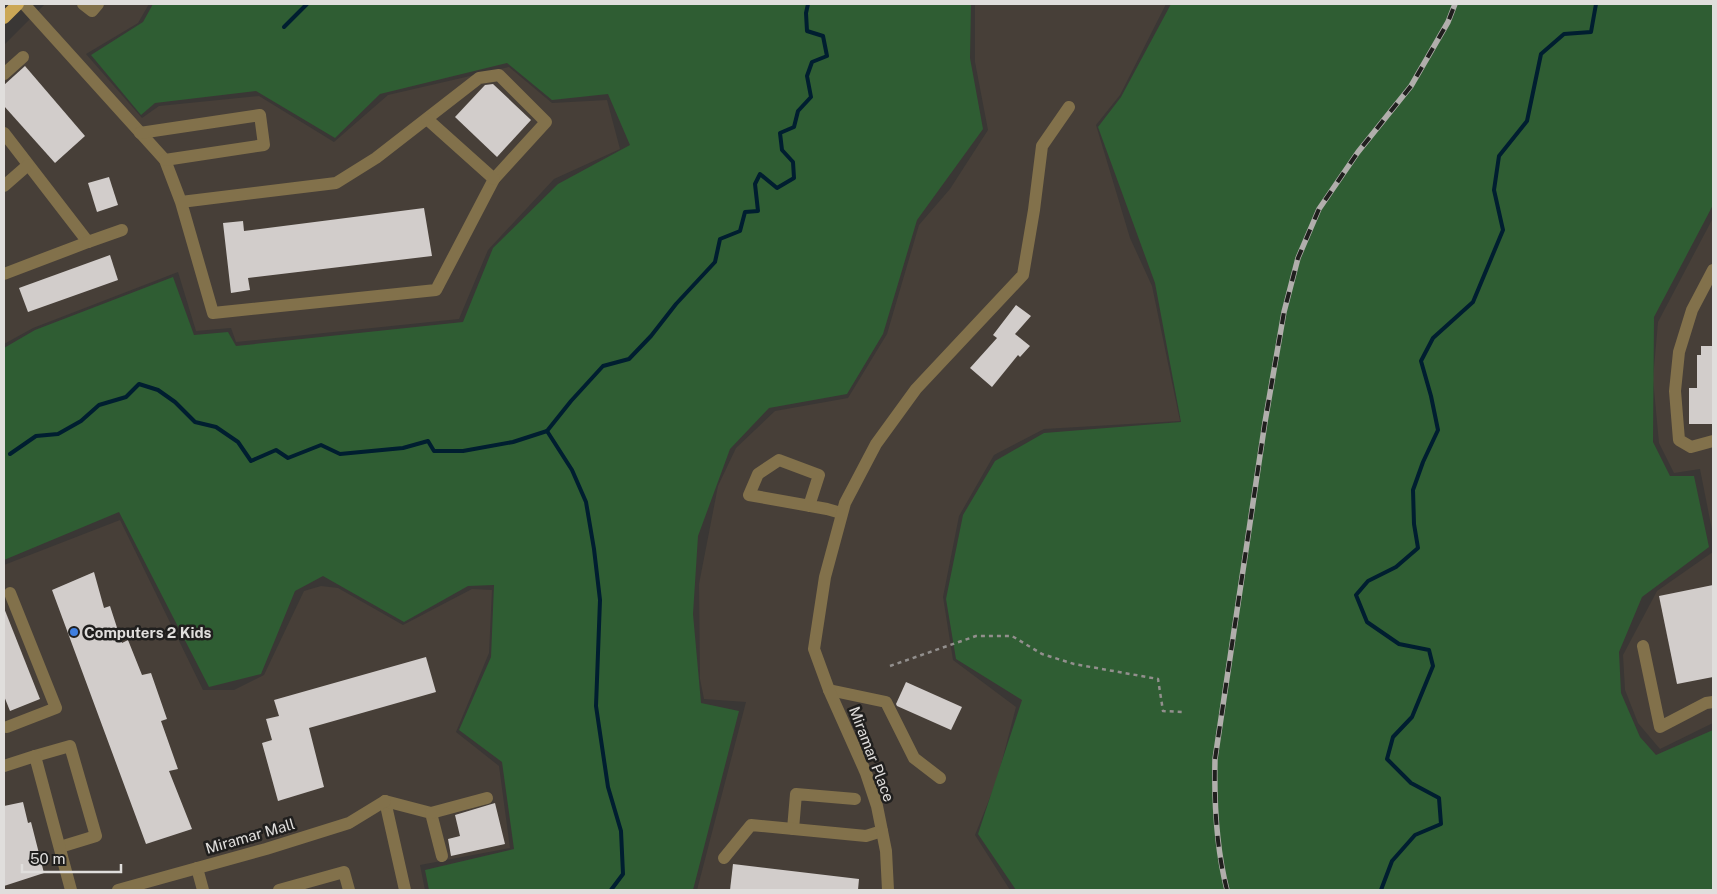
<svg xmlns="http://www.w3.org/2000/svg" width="1717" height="894" viewBox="0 0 1717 894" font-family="'Public Sans',sans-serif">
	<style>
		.built { fill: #473f38 }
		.green { fill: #2f5d33 }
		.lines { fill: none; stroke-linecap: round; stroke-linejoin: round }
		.stream { stroke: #001e30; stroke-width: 4 }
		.building { fill: #d2cdcb }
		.path { stroke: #928f8d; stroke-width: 2.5; stroke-dasharray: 4 4; stroke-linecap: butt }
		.minor { stroke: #82714b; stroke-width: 12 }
		.major { stroke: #cba756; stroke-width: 12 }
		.rail-casing { stroke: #b1aeac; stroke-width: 5.5 }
		.rail { stroke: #201f1e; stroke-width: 4; stroke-dasharray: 11; stroke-linecap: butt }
		.shop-dot { fill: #3f7fe0; stroke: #201f1e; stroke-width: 2 }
		.labels { text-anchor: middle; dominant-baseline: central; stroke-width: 5; stroke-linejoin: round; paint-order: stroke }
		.poi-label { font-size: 15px; font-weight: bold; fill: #e0dedc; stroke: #201f1e; text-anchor: start }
		.street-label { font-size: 15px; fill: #e0dedc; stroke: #201f1e }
	</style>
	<rect width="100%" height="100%" fill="#3a3735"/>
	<g class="built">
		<polygon points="45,4 149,4 138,23 86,54 142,118 159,106 259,96 334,142 388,95 509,67 552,103 607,100 620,149 554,179 488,250 459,319 236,342 231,328 196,331 178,272 33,328 4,344 4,45"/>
		<polygon points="975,4 1166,4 1120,95 1096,125 1130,238 1152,286 1180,421 1044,429 994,455 959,516 943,597 953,660 1016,707 997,780 975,835 1010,890 697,890 746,702 704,699 700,679 699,584 718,486 736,448 775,411 848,398 887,334 919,225 950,189 988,130 975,62"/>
		<polygon points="1713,218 1713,535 1700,469 1674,473 1659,443 1653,379 1658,322"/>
		<polygon points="120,520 203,690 234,690 264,675 304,591 321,586 338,588 403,625 472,589 492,590 489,653 456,732 499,766 510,848 420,865 425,890 4,890 4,565"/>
		<polygon points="1713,552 1713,723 1660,749 1638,723 1625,690 1623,655 1657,591"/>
	</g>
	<g class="green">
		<polygon points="153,4 971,4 970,58 983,129 917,220 883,334 847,394 769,408 730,449 698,536 693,614 701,703 739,711 693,890 429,890 425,870 514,849 502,762 459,730 491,657 494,585 468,586 404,622 323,576 295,591 261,674 209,687 119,512 4,560 4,348 35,330 173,277 194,335 228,332 236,346 463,322 493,248 558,184 630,145 608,94 552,100 507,63 380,94 335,138 256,91 155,103 141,115 91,55 143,22"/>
		<polygon points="1171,4 1713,4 1713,205 1654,317 1653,442 1670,476 1694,476 1709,547 1642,597 1619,652 1621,693 1640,737 1656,755 1713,730 1713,890 1016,890 978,834 1022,700 956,659 946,599 963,515 995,461 1044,433 1181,422 1155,283 1098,127 1121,97"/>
	</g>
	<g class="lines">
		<g class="stream">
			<polyline points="284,27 307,4"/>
			<polyline points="547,431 572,470 586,502 594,549 600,600 596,706 608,787 621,831 623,874 611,890"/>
			<polyline points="10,454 36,436 58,434 81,421 99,405 126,397 139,384 158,390 175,402 195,422 216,427 238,442 251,461 276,450 288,458 321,445 340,454 403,448 428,441 434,451 463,451 513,442 547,431 571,401 603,366 629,359 651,336 676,304 715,262 720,239 740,231 745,212 758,211 755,184 760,174 777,188 794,178 793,162 782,150 780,133 794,127 798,111 811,97 807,76 812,62 827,56 823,36 807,31 806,13 808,4"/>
			<polyline points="1381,890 1392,861 1415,835 1441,824 1439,798 1411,783 1387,759 1393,737 1412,717 1433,666 1429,650 1399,644 1367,622 1356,595 1368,581 1396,567 1418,548 1414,524 1413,490 1423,462 1438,430 1431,396 1421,361 1433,338 1473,302 1503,230 1494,190 1499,156 1527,121 1541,54 1564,34 1591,32 1596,4"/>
		</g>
	</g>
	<g class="building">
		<polygon points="25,66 85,136 55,163 4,106 4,85"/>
		<polygon points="493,84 531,120 497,157 455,117 485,85"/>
		<polygon points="109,177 118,205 97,212 88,183"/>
		<polygon points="424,208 432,256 248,278 250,290 231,293 223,223 243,221 244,231"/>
		<polygon points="110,255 118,280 28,312 19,288"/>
		<polygon points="1016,305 1031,316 1015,334 1030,346 1020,357 1018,355 992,387 970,368 997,338 993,335"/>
		<polygon points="1701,346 1713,346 1713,424 1689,424 1689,388 1697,388 1697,355 1701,355"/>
		<polygon points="94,572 104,608 110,606 122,643 128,640 142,675 151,673 167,719 161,721 178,769 169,771 192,829 146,844 52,590"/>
		<polygon points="1713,585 1713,677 1677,684 1659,596"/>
		<polygon points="4,608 40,699 10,711 4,696"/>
		<polygon points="426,657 436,692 309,728 324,787 278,801 262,743 272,740 266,719 279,716 274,700"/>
		<polygon points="906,682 962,707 951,730 897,706 896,704"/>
		<polygon points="23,802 28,823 31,822 44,873 4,886 4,806"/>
		<polygon points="495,803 505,844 451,856 448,839 460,836 455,815"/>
		<polygon points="733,864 859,879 858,890 730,890"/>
	</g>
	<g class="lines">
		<polyline class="path" points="890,666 976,636 1012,636 1042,654 1074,664 1158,679 1163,711 1183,712"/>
		<g class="minor">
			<polyline points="24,4 165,160 181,202 213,313 436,290 494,179 546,122 499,75 479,78 376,158 336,183 181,202"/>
			<polyline points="83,4 92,11 98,4"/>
			<polyline points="4,74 23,57"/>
			<polyline points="427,119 494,179"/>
			<polyline points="4,133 88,242 4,274"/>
			<polyline points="140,133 260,115 264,145 165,160"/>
			<polyline points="4,186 28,165"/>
			<polyline points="88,242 122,230"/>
			<polyline points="1713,270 1692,310 1679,352 1675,391 1679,440 1691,447 1713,441"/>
			<polyline points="809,506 819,475 779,460 758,474 749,495 827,509 841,513"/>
			<polyline points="1643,646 1660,727 1706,703 1713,702"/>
			<polyline points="829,690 886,702 914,758 940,778"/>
			<polyline points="7,727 56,708 10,593"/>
			<polyline points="35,756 70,746 96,836 60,847"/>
			<polyline points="4,766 35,756 71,890"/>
			<polyline points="385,801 405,890"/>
			<polyline points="385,801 431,813 442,856"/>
			<polyline points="431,813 487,798"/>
			<polyline points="793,829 796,794 855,799"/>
			<polyline points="724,858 751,825 866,836 882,831"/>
			<polyline points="197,868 203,890"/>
			<polyline points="118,890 266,849 349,823 385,801"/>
			<polyline points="279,890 344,872 349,890"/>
			<polyline points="888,890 886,851 877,806 866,773 829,690 814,649 825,577 845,503 876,444 916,389 1023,275 1034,210 1042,146 1069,107"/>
		</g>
		<polyline class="major" points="4,18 18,4"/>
		<defs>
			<path id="rail" d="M1227,890C1216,847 1214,803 1215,759L1265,422L1284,312L1298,258L1319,209L1358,152L1411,86L1448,22L1455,4"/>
		</defs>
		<use href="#rail" class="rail-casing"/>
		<use href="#rail" class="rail"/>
	</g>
	<circle class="shop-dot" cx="74" cy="632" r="5"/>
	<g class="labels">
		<g class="poi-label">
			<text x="84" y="632">Computers 2 Kids</text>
		</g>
		<g class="street-label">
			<text transform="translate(872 754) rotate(69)">Miramar Place</text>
			<text transform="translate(250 836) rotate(-16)">Miramar Mall</text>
		</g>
	</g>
	<rect width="1717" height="894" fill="none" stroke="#e0dedc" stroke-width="10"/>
	<path d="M22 864v8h99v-8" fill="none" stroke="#e0dedc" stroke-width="2.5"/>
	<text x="30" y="864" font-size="15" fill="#e0dedc" stroke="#201f1e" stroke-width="4" paint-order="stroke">50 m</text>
</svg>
